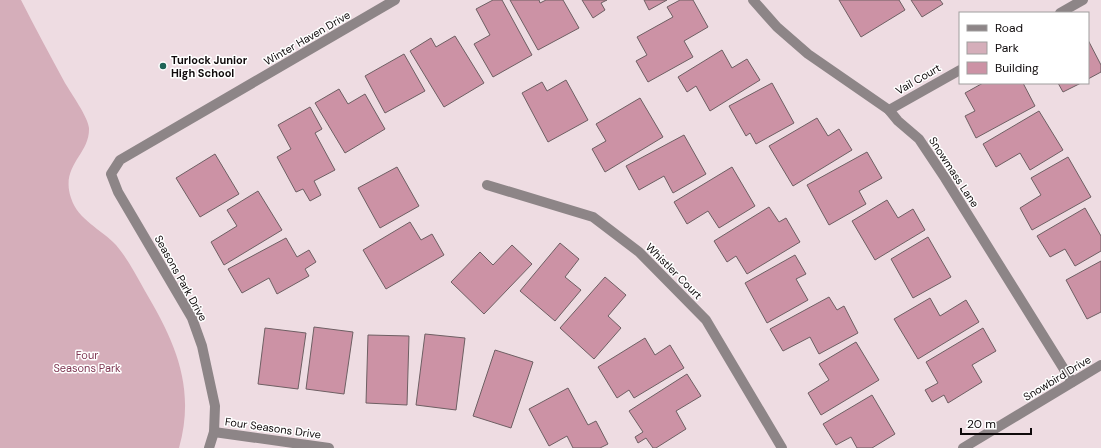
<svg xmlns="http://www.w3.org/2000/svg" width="1101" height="448" viewBox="0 0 1101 448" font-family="'DM Sans',sans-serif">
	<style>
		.green { fill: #d5aeba }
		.building { fill: #cc92a5; stroke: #6e5f63 }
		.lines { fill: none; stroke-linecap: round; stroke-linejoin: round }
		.street { stroke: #8d8587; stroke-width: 10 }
		.poi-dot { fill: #1e6457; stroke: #fff; stroke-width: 1.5 }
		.labels { text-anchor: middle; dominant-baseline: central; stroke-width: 3; stroke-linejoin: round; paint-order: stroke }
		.street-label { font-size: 11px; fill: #0f0a0b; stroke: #fff }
		.poi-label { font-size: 11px; font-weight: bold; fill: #0f0a0b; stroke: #fff; text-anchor: start }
		.park-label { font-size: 11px; fill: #7f3753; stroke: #fff }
	</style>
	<rect width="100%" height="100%" fill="#eedce2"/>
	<path class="green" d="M0,0H21C35,28 50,55 65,83C71,93 88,117 89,128C90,155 60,165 71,198C78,220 101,229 116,245C128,259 136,275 145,291C175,342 196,387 179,448H0Z"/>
	<g class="building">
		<polygon points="493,0 502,0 532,55 493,77 474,44 490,35 476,9"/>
		<polygon points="510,0 539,0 540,3 546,0 563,0 579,28 538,50"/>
		<polygon points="582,0 607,0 601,3 605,10 593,18"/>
		<polygon points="644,0 667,0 649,10"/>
		<polygon points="680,0 693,0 708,27 684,41 693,57 648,82 636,61 647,55 637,37 673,17 667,7"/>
		<polygon points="839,0 899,0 905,10 861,37"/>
		<polygon points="911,0 940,0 943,4 922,17"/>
		<polygon points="455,36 484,83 444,107 410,51 431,38 436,47"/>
		<polygon points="1088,40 1101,65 1101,72 1088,79"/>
		<polygon points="722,50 732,68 747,59 760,80 710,111 696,86 687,92 678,77"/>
		<polygon points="404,54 425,91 385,113 365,76"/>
		<polygon points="566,80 588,120 548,142 522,93 542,82 547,91"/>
		<polygon points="772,83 794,123 756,144 750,133 746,136 729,106"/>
		<polygon points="983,83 1023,83 1035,106 976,138 965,116 975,111 965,93"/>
		<polygon points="1058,83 1081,83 1063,92"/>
		<polygon points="339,89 348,104 365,94 385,129 345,153 315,103"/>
		<polygon points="640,98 663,137 605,172 592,149 606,141 596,124"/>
		<polygon points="310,107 322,129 315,133 335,170 314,181 321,195 310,201 303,189 296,192 277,157 291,149 278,125"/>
		<polygon points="1039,111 1063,150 1030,170 1020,153 996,167 983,144"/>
		<polygon points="817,118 828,136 839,129 852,150 793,186 769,146"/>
		<polygon points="684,135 706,174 673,193 664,176 639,190 626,166"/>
		<polygon points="867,152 882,178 859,191 866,204 829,225 807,185"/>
		<polygon points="215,154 239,194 200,217 176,178"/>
		<polygon points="1068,157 1091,197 1032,230 1020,208 1041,195 1031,178"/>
		<polygon points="397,167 419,206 380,228 358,188"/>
		<polygon points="732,167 755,206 719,228 708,211 687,224 674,202"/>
		<polygon points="258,191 282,230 224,265 211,242 237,226 227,210"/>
		<polygon points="887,200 898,218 913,209 925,230 875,260 852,221"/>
		<polygon points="769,207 779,222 786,218 800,242 747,274 736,256 727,262 714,241"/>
		<polygon points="1085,208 1101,236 1101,251 1075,266 1065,249 1050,257 1037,236"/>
		<polygon points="410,222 421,240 432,234 444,255 386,289 363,250"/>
		<polygon points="928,237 951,277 913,298 891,259"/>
		<polygon points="286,238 297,257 309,250 316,262 305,269 309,276 277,294 269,278 242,293 228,269"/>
		<polygon points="560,243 579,259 565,277 581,290 555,321 520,291"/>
		<polygon points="512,245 532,264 484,314 451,282 480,252 493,265"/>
		<polygon points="795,255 806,274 796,279 808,300 767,323 745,283"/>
		<polygon points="1101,261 1101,312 1087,319 1066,280"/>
		<polygon points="605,277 626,295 608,316 621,328 594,359 560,328"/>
		<polygon points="829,297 837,310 844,306 858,333 819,354 810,337 783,351 770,329"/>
		<polygon points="930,298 940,316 966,300 979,322 918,359 894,319"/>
		<polygon points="314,327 353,332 344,394 306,389"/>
		<polygon points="265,328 306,333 298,389 258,384"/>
		<polygon points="983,328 996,351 972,365 982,382 948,403 944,395 932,402 925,390 938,383 926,362"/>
		<polygon points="425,334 465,338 456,410 416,405"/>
		<polygon points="368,335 409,336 407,405 366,403"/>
		<polygon points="645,338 655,355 670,345 684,368 634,398 629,390 617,398 598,367"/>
		<polygon points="856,342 879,380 821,415 808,393 829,380 819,364"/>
		<polygon points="495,350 533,362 511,428 473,416"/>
		<polygon points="687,374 701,396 676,411 686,429 656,448 653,448 646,438 638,443 635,437 643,432 629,411"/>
		<polygon points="568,388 588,425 596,421 608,444 600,448 573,448 567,436 549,446 529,409"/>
		<polygon points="872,395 895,434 872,448 857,448 851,437 836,445 823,424"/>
	</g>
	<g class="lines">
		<g class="street">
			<polyline points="753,0 777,27 808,54 889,110 898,121 919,139 945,178 1072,382"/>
			<polyline points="1060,13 1083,0"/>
			<polyline points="889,110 960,70"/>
			<polyline points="487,185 593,217 639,252 706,320 782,448"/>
			<polyline points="214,432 329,448"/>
			<polyline points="209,448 214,432 215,406 202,346 192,318 118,192 111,174 120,160 395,0"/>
			<polyline points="963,448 1101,365"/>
		</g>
	</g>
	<circle class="poi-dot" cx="163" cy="66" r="4"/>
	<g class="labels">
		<g class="street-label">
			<text transform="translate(307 38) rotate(-30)">Winter Haven Drive</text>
			<text transform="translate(918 79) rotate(-30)">Vail Court</text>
			<text transform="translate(954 172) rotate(57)">Snowmass Lane</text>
			<text transform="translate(674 271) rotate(45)">Whistler Court</text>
			<text transform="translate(181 278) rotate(61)">Seasons Park Drive</text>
			<text transform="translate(1057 378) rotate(-31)">Snowbird Drive</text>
			<text transform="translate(273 428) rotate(8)">Four Seasons Drive</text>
		</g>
		<g class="poi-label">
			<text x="171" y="60">Turlock Junior<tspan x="171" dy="13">High School</tspan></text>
		</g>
		<g class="park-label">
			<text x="87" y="355">Four<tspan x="87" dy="13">Seasons Park</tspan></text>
		</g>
	</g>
	<rect x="959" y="12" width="130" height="72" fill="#ffffff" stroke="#9f9d9d"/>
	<rect x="967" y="25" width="20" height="6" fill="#8d8587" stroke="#9f9d9d"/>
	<text x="995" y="32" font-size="12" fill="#0f0a0b">Road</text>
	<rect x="967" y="42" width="20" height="12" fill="#d5aeba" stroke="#9f9d9d"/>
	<text x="995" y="52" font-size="12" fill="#0f0a0b">Park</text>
	<rect x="967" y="62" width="20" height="12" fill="#cc92a5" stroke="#9f9d9d"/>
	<text x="995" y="72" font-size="12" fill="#0f0a0b">Building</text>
	<path d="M961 428v6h70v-6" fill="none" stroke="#0f0a0b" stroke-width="2"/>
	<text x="967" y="428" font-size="12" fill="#0f0a0b" stroke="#ffffff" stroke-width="3" paint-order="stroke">20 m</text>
</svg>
